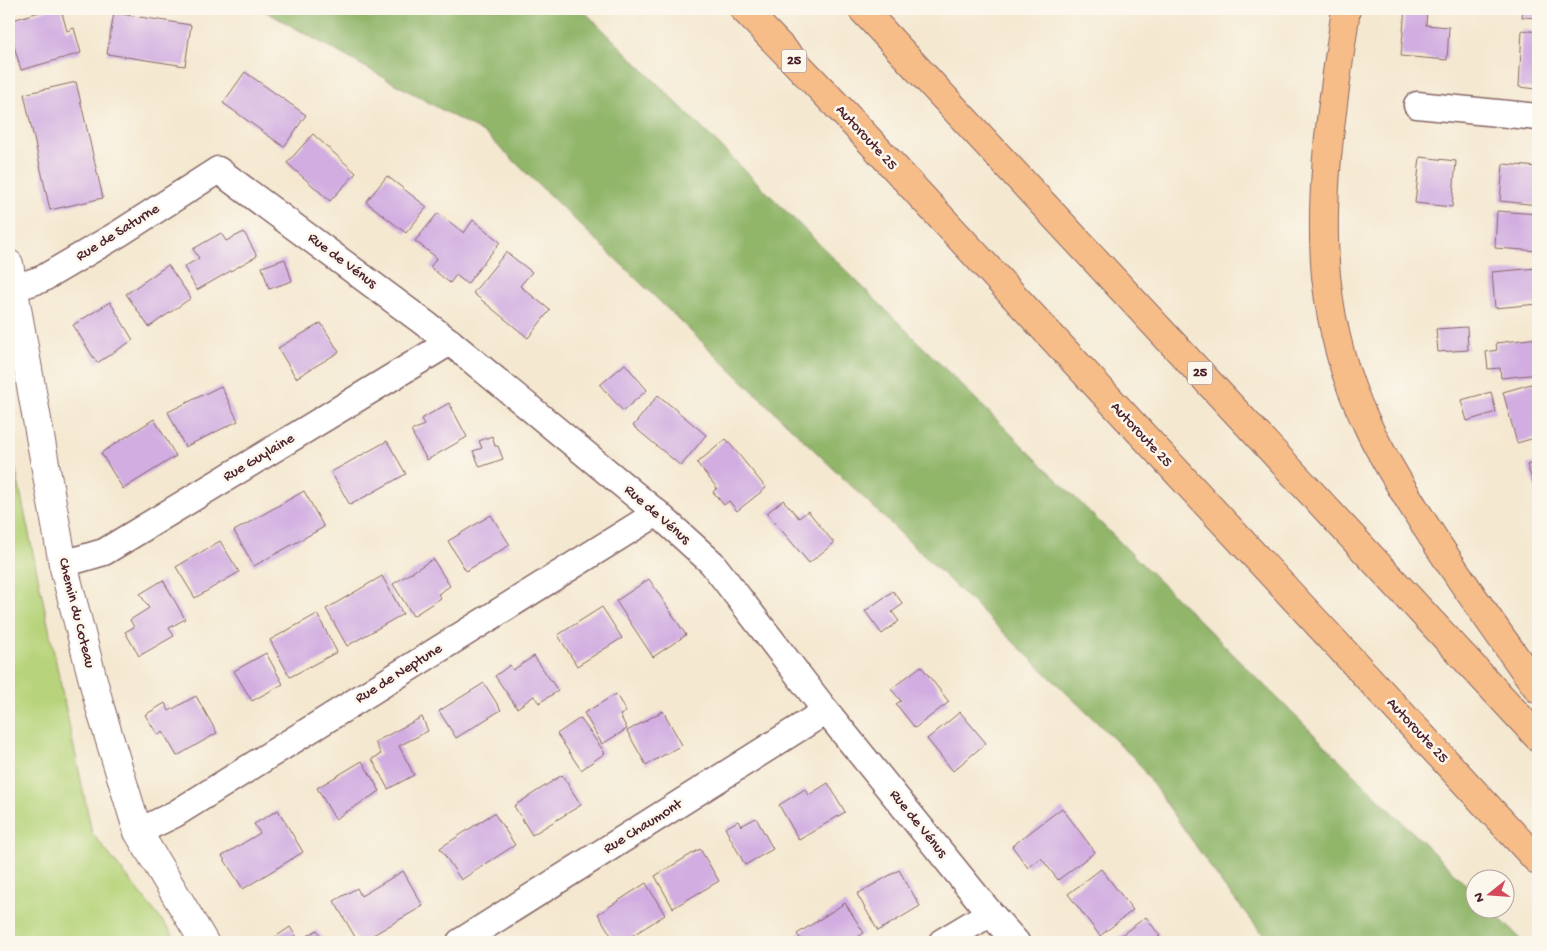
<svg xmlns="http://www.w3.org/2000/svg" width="1547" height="951" viewBox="0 0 1547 951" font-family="'Gochi Hand',sans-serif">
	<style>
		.green { fill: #b7d47b; stroke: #807a53 }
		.forest { fill: #91b66b; stroke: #6e6a4b }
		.building { fill: #d1ade1 }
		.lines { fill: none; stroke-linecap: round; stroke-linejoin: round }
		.minor-casing { stroke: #866565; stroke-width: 29 }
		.tertiary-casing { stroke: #866565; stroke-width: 30 }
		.motorway-casing { stroke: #866565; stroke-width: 30 }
		.minor { stroke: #fff; stroke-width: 26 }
		.tertiary { stroke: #fff; stroke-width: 28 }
		.motorway { stroke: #f7bd88; stroke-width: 28 }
		.labels { text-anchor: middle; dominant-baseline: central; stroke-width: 5; stroke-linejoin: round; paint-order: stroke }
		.shield { fill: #fbf7ec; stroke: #7f6065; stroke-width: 1 }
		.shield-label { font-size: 14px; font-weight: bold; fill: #4a1f2b }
		.street-label { font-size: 15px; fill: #4a1f2b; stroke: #fbf7ec }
	</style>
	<rect width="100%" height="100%" fill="#fbf7ec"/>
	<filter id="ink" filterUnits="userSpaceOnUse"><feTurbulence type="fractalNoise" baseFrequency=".02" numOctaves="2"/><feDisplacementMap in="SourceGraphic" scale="10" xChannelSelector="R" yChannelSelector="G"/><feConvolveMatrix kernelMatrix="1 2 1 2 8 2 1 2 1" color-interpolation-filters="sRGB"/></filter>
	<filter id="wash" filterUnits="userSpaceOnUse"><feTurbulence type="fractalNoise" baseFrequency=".0096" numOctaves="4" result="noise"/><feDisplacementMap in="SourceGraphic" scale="20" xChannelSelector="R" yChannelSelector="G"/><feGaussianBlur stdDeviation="1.12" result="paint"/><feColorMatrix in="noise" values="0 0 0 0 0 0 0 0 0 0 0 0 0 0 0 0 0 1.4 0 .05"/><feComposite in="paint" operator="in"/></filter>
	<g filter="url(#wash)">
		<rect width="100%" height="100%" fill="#f4e8d0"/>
		<polygon class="green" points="9,439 92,833 179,942 9,942"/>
		<polygon class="forest" points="261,9 582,9 1474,893 1474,908 1490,909 1524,942 1269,942 1223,885 1136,760 487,135"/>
		<g id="blocks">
			<g class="building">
				<polygon points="50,9 61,9 67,31 74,28 81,53 21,70 9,29 9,21"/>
				<polygon points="1405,9 1427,9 1426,25 1449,27 1447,60 1401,56"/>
				<polygon points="1523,9 1538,9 1538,18 1522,17"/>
				<polygon points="114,13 191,25 185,66 107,54"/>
				<polygon points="1522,30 1538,32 1538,89 1519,87"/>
				<polygon points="245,72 306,115 284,147 223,103"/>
				<polygon points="76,82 103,198 50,210 24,94"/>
				<polygon points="313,134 356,173 330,201 287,163"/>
				<polygon points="1420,157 1456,161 1452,207 1415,203"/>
				<polygon points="1503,164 1538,167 1538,205 1500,201"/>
				<polygon points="387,176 427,207 406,233 366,202"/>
				<polygon points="1497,211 1538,214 1538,251 1495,248"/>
				<polygon points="438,213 464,233 473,220 500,242 467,284 456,275 450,283 430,267 437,258 415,241"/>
				<polygon points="244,232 257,256 197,290 184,267 199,258 193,249 221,233 226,241"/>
				<polygon points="506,252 532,272 520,286 550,310 528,338 473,293"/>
				<polygon points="285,259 292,281 269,289 262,267"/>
				<polygon points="168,265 191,298 149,327 126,294"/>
				<polygon points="1537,268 1538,304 1495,308 1492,272"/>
				<polygon points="110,302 133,340 97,363 73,325"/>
				<polygon points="321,323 339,352 296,378 278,348"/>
				<polygon points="1467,327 1468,350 1438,352 1436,329"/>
				<polygon points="1538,338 1538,374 1501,378 1500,368 1488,369 1486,352 1497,350 1496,343"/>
				<polygon points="625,364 647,390 623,411 600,385"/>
				<polygon points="1538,382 1538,437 1517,443 1503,392"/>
				<polygon points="221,386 238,421 185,447 168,412"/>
				<polygon points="1491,392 1496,412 1467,421 1461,400"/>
				<polygon points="658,395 706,435 681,466 633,426"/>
				<polygon points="449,403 467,437 427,460 411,431 424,425 421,419"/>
				<polygon points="154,419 176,456 123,489 101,453"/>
				<polygon points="492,436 495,446 498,446 503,459 480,467 473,451 482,448 479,441"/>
				<polygon points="726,439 766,488 737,511 729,501 724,505 713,492 717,488 697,463"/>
				<polygon points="387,441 406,474 350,505 331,472"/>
				<polygon points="1538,461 1538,496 1527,465"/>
				<polygon points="304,491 324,527 254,566 234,531"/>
				<polygon points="783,500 799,518 808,511 834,543 809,563 767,513"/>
				<polygon points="491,515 510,545 466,571 448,541"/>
				<polygon points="220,541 239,572 195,598 176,567"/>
				<polygon points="433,559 450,586 438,594 441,598 413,616 393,584"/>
				<polygon points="382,576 403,614 347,646 326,609"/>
				<polygon points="649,579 686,635 653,657 616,601"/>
				<polygon points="163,580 185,619 169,628 174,636 139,656 125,632 134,627 130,620 149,608 140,594"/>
				<polygon points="893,591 903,604 892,612 899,621 882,634 865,611"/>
				<polygon points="602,607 622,638 577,666 558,635"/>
				<polygon points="317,614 337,652 290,677 270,640"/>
				<polygon points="266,653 283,684 252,701 234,671"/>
				<polygon points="534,656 558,691 539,703 534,696 517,708 495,676 510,665 513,670"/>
				<polygon points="921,666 949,702 915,728 896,704 901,701 891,689"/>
				<polygon points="484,683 501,710 456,738 439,711"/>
				<polygon points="616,694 626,712 620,715 627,729 602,744 584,713"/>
				<polygon points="196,696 217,733 177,756 163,732 158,735 145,715 165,703 169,711"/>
				<polygon points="663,711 682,745 646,765 627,731"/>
				<polygon points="960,712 986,743 953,771 927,739"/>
				<polygon points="422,717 428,731 399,746 414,775 388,789 372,759 381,754 375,742"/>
				<polygon points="580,718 605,753 581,770 557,734"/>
				<polygon points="362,761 380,791 335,819 317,788"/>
				<polygon points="562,775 581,805 532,835 514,806"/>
				<polygon points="828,783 845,812 799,840 779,805 805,789 809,795"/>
				<polygon points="1062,808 1095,852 1058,880 1041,858 1028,868 1012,846"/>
				<polygon points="278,810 303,852 243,889 222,856 260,833 254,824"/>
				<polygon points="494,813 515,845 461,880 440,848"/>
				<polygon points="756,818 773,849 745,865 725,828 738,821 741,826"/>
				<polygon points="700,849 719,881 673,908 655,876"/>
				<polygon points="1101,869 1133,910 1100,936 1068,894"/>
				<polygon points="899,870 920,906 878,931 857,894"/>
				<polygon points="403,871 423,906 361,942 358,942 334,901 357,888 361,896"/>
				<polygon points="646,883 665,915 622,942 615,942 598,914"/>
				<polygon points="845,903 864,933 850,942 803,942 797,934"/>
				<polygon points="1146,917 1160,936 1151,942 1112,942"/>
				<polygon points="290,927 299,941 317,930 325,942 273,942 271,940"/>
			</g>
		</g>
	</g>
	<g filter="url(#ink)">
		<use href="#blocks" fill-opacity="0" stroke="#866565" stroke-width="1"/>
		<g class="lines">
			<defs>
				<g id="minor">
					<polyline points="1417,105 1538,117"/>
					<polyline points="14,288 42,279 120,233 218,170 450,342 657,513 712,563 826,711 990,913 1016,942"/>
					<polyline points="63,564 104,552 450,342"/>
					<polyline points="138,832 175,814 657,513"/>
					<polyline points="460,942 826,711"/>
					<polyline points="942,942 990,913"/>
				</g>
				<polyline id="tertiary" points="9,264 63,564 101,711 138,832 204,942"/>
				<g id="motorway">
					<polyline points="744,9 844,113 1538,861"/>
					<polyline points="862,9 1538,737"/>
					<path d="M1346,9C1334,97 1318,186 1326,276C1331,325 1344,377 1366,422C1376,445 1389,466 1402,488C1444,558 1491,623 1538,689"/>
				</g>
			</defs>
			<use href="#minor" class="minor-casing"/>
			<use href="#tertiary" class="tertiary-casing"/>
			<use href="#motorway" class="motorway-casing"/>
			<use href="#minor" class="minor"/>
			<use href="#tertiary" class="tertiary"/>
			<use href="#motorway" class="motorway"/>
		</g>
	</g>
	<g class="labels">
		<g class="shield">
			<rect x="781.5" y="49.5" width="25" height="23" rx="4"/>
			<rect x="1187.5" y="361.5" width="25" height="23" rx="4"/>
		</g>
		<g class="shield-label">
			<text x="794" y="61">25</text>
			<text x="1200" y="373">25</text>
		</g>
		<g class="street-label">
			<text transform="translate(866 138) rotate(47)">Autoroute 25</text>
			<text transform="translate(118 233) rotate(-32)">Rue de Saturne</text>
			<text transform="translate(342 261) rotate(37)">Rue de Vénus</text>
			<text transform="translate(1141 435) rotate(47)">Autoroute 25</text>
			<text transform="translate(259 458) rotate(-31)">Rue Guylaine</text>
			<text transform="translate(657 515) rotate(41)">Rue de Vénus</text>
			<text transform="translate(76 613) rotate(76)">Chemin du Coteau</text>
			<text transform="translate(399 674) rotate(-32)">Rue de Neptune</text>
			<text transform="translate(1417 731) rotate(47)">Autoroute 25</text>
			<text transform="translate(918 824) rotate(51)">Rue de Vénus</text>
			<text transform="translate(643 827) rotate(-32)">Rue Chaumont</text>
		</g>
	</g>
	<rect width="1547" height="951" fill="none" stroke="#fbf7ec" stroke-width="30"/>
	<g transform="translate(1490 894) rotate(253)"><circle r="24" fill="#fbf7ec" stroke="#b4a19f"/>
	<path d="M0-4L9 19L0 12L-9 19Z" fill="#d1495b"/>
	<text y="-8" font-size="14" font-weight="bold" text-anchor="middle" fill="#4a1f2b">N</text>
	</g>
</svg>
